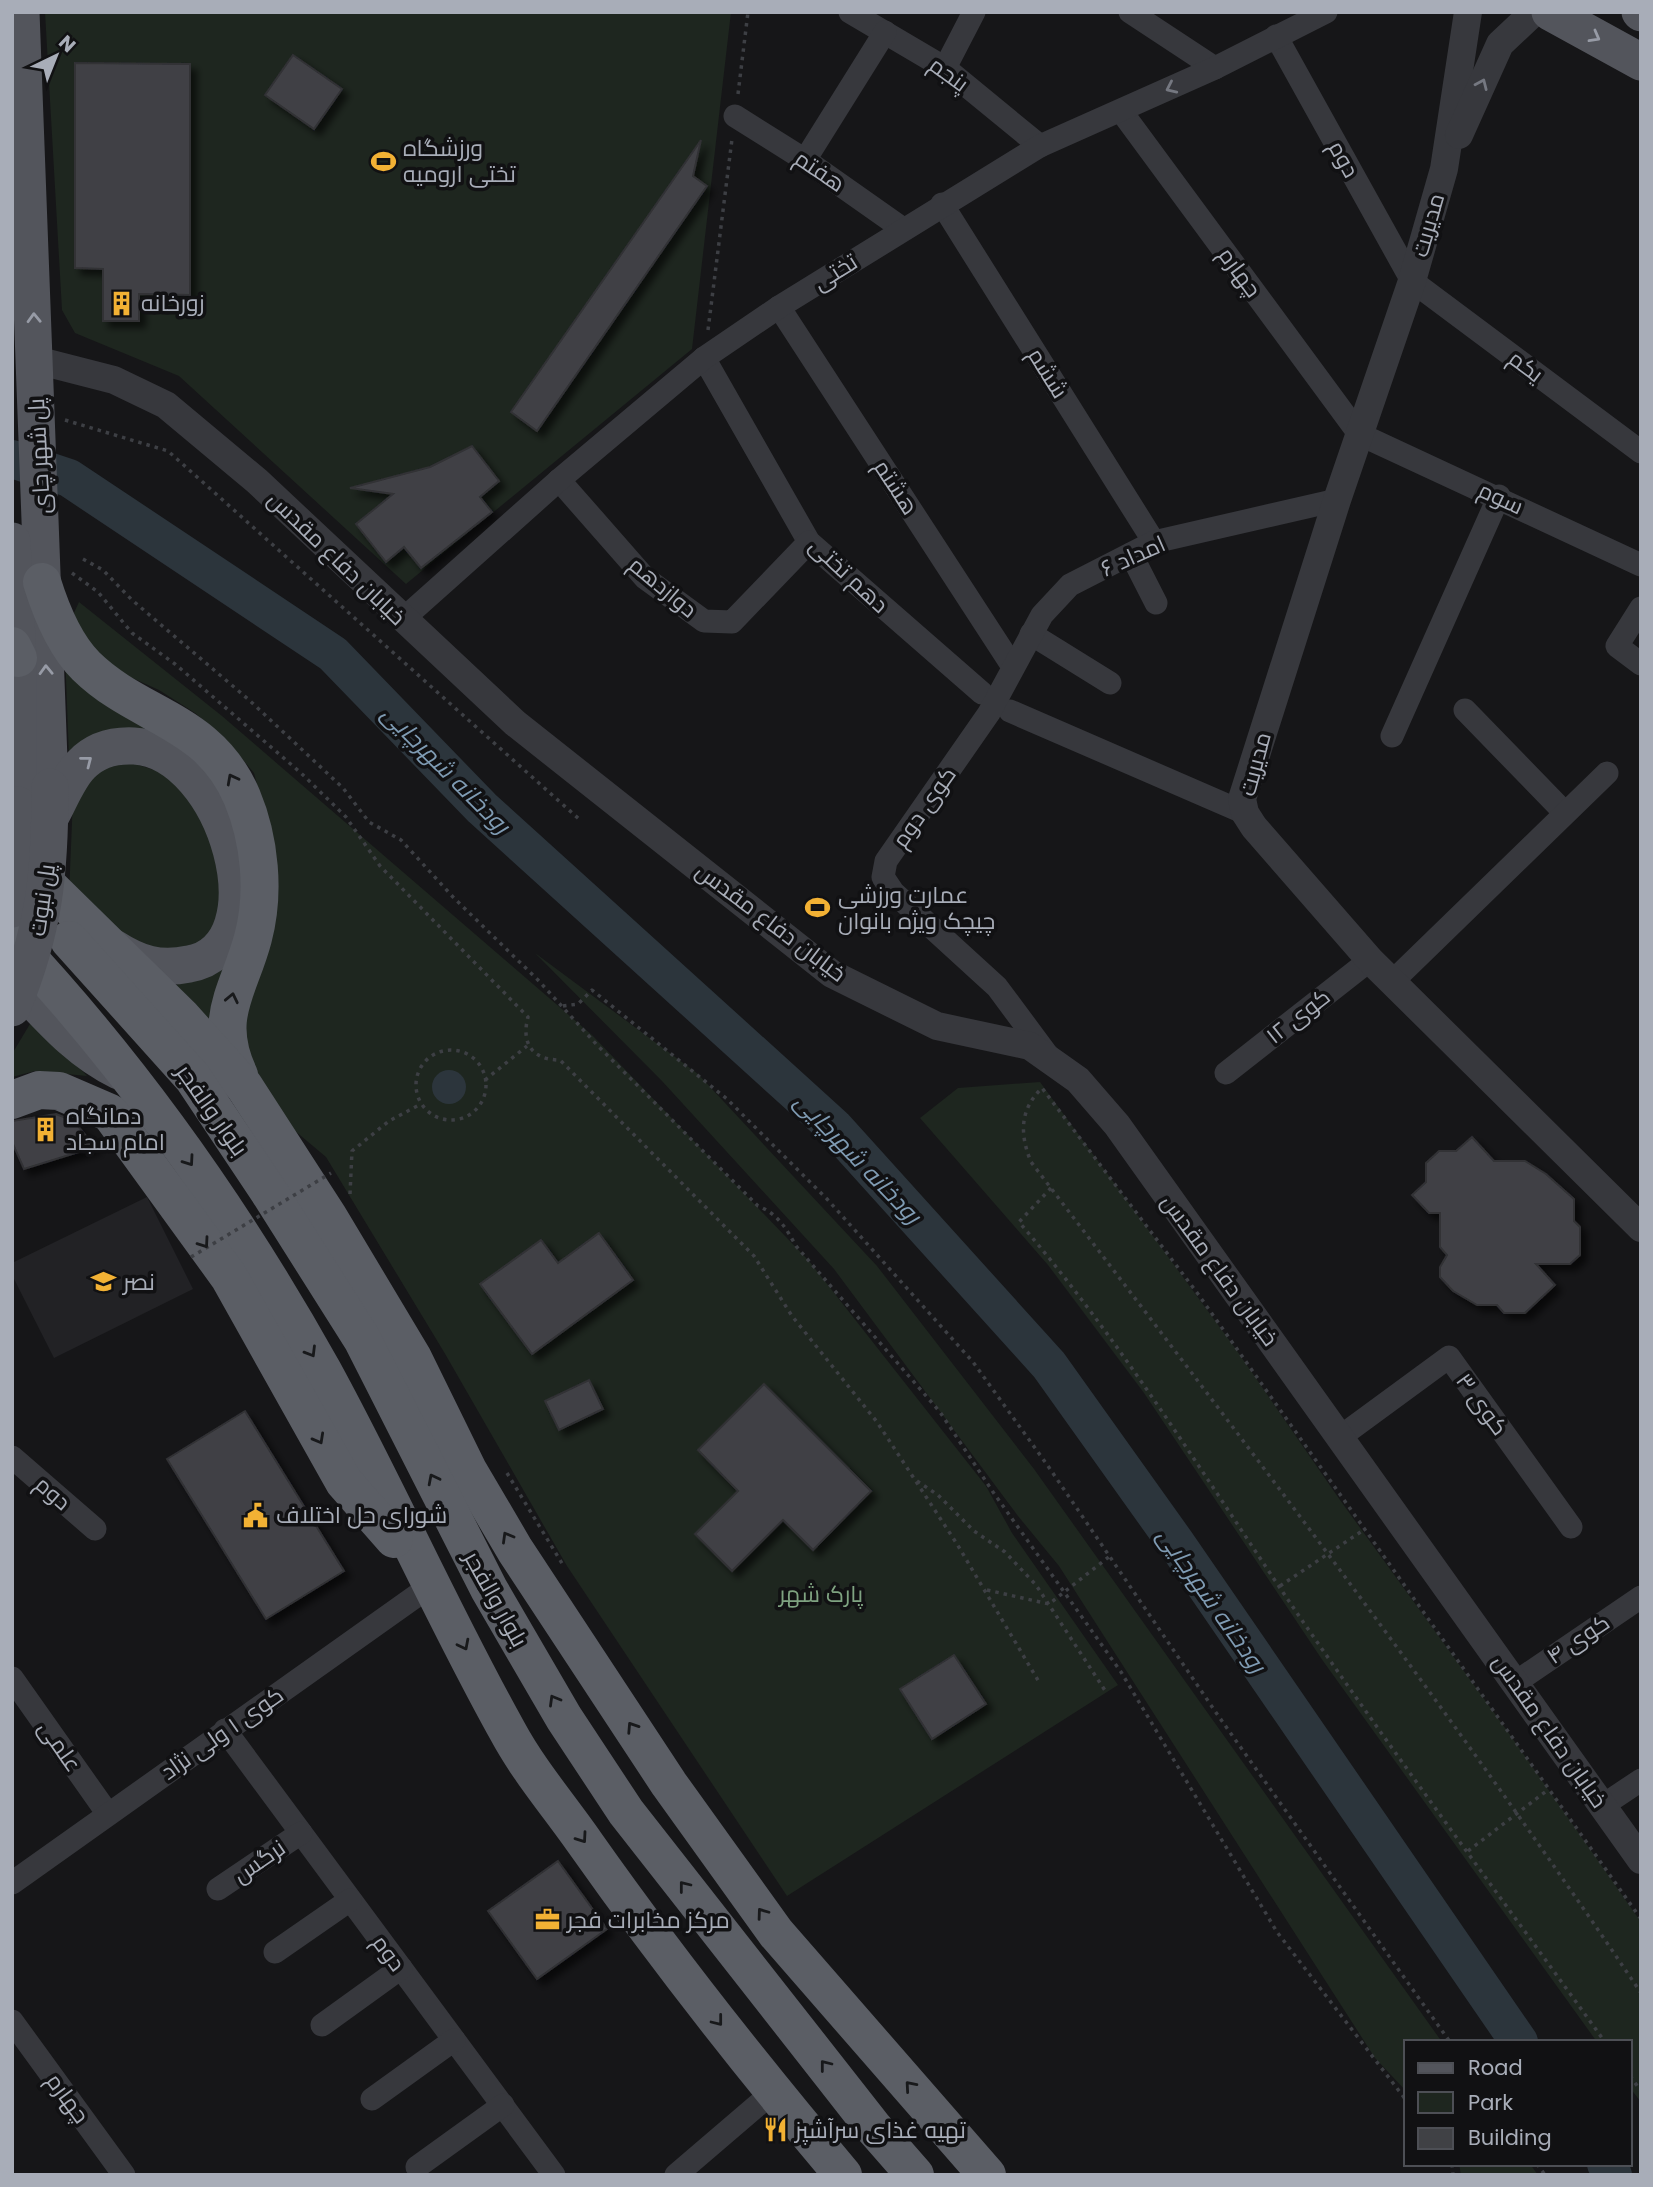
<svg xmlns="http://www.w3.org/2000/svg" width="1653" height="2187" viewBox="0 0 1653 2187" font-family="Poppins,Cairo,sans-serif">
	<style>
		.built { fill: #222225 }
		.green { fill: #1e261f }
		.water { fill: #2c353c }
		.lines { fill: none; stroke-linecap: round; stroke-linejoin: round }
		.river { stroke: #2c353c; stroke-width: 38 }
		.building { fill: #404145; stroke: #303034; stroke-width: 2; filter: url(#shadow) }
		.path { stroke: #3d3f44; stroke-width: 3.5; stroke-dasharray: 3.5 5; stroke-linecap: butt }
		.minor { stroke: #37383d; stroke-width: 23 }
		.tertiary { stroke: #37383d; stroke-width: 28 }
		.primary { stroke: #53555c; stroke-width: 37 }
		.trunk { stroke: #5b5e65; stroke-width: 38 }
		.path-bridge { stroke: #3d3f44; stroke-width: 3.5; stroke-dasharray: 3.5 5; stroke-linecap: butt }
		.primary-bridge { stroke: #53555c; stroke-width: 37 }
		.oneway { stroke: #979ba6 }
		.oneway2 { stroke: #757881 }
		.oneway3 { stroke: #18191b }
		.labels { text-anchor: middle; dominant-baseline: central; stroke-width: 7; stroke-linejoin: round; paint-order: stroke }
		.street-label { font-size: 23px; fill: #a8adb8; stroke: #111113 }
		.poi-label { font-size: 23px; fill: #a8adb8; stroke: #111113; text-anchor: start }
		.park-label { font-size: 23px; fill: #7fa381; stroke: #111113 }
		.water-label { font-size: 24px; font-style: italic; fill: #7f9bb3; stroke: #111113 }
	</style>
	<defs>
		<filter id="shadow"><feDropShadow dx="6" dy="6" stdDeviation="3.5" flood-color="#0009"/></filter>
	</defs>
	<rect width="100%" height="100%" fill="#161618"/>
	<polygon class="built" points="147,1197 193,1289 54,1358 12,1275 12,1263"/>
	<g class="green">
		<polygon points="45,12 731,12 692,349 406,584 179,376 75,333 62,310"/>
		<polygon points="79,602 222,716 592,1035 809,1261 986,1486 1012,1533 1118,1685 787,1896 567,1566 444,1352 326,1157 288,1125 245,1053 241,1030 275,852 254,773 224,737 195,713 159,690 119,672 97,654 79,629 74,613"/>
		<polygon points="65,652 171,732 69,758"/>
		<polygon points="114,757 185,780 228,886 207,941 156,959 69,895 73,798"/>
		<polygon points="238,943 219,1046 173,986 197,977"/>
		<polygon points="535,953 698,1074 877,1266 1034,1469 1442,2042 1406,2042 1406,2091 1375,2058 1059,1566 1018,1516 834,1269 662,1081"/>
		<polygon points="33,1019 87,1076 35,1071 12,1077 12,1054"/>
		<polygon points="1040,1082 1235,1348 1340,1500 1508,1732 1641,1922 1641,2102 1630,2088 1630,2042 1597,2042 1323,1661 1144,1393 1048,1265 920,1118 958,1088"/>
		<polygon points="1459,2164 1530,2164 1538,2175 1461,2175"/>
	</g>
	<circle class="water" cx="449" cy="1087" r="17"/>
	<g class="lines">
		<g class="river">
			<polyline points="12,459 69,478 333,654 482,808 834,1127 1049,1365 1176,1543 1519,2042"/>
			<polyline points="1606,2164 1613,2175"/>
		</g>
	</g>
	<g class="building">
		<polygon points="293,55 342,89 314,129 265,95"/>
		<polygon points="75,63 190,64 190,295 139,294 139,321 103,321 103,269 75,268"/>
		<polygon points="701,140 693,176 707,186 537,431 511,412"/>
		<polygon points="472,446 499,481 480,497 492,512 421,568 404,547 386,562 356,524 393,494 350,488 430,467"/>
		<polygon points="56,1114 74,1121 95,1147 24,1169 12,1142 12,1121"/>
		<polygon points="1472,1137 1494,1161 1525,1161 1546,1174 1574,1199 1574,1221 1580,1227 1580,1255 1570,1264 1536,1264 1555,1285 1525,1313 1504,1313 1497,1305 1477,1305 1453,1291 1440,1277 1440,1267 1447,1255 1440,1247 1440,1213 1429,1213 1412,1195 1426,1182 1426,1163 1439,1151 1456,1151"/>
		<polygon points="599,1233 633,1280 532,1354 480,1284 541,1240 558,1263"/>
		<polygon points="589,1380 603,1409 559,1430 545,1401"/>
		<polygon points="764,1384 871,1491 813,1550 783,1520 732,1571 695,1534 738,1491 698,1450"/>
		<polygon points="245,1411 344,1571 266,1619 167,1459"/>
		<polygon points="954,1655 986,1704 932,1739 900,1689"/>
		<polygon points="558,1861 607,1929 537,1979 488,1911"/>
	</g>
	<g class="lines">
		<g class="path">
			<polyline points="738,94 748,12"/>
			<polyline points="708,330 732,139"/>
			<polyline points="65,420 168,451 579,819"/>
			<path d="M83,559L103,570L132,600L248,699L343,788L369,822L401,840L453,897L538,980L597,1045L758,1206C778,1214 786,1228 796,1246L940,1412L993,1492L1121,1672L1277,1932L1406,2100"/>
			<path d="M72,573L98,592L132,633L175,664L301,773L346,817L380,866L528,1017C521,1043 532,1060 560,1060L754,1256L792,1316L877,1422L957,1544L1039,1682"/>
			<polyline points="563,1006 578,1004 592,990 727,1099 827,1199 973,1362 1048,1466 1217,1714 1450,2042"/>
			<circle cx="451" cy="1085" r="35"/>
			<polyline points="485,1080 527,1046"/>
			<path d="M1051,1188L1019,1222C1123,1343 1207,1481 1297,1613C1397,1758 1502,1899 1605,2042"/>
			<polyline points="350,1194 352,1151 389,1121 421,1104"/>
			<polyline points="507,1473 563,1565"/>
			<polyline points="917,1481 938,1495 974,1531 1005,1552 1036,1585 1106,1692"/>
			<polyline points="1280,1586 1365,1529"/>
			<polyline points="987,1590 1049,1604 1110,1556"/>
			<polyline points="1468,1851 1549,1789"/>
			<path d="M1641,1919L1198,1294L1042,1088C1019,1110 1020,1135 1031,1162C1240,1436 1449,1708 1641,1993"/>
			<polyline points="1630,2076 1641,2091"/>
			<polyline points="1452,2164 1453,2175"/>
			<polyline points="1537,2164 1545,2175"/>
		</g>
		<g class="minor">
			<polyline points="850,12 945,68 1040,146"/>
			<polyline points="1130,12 1215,68"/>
			<polyline points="1276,36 1412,281 1641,452"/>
			<polyline points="945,68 974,12"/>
			<polyline points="1121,111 1359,434 1641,565"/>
			<polyline points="735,116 805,160 903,229"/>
			<polyline points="805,160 885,32"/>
			<polyline points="942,204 1154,542"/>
			<polyline points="779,307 1013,667"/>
			<polyline points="704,358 809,542 982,693"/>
			<polyline points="559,480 645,578 704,621 732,622 809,542"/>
			<polyline points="1131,554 1156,603"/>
			<polyline points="1641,608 1617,646 1641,664"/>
			<polyline points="402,620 559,480 704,358 779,307 1040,146 1215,68 1326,12"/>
			<polyline points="1031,634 1110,683"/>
			<polyline points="1465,710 1565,813"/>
			<polyline points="1010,711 1245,813"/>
			<polyline points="1392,736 1499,496"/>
			<polyline points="1392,982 1607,773"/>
			<polyline points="1049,1057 997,987 893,892 883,877 886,861 989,713 1042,615 1070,585 1154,542 1337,500"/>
			<polyline points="1226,1073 1370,960"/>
			<polyline points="1340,1437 1449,1357 1571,1527"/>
			<polyline points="12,1457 95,1529"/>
			<polyline points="12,1678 108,1814"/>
			<polyline points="1516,1682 1641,1597"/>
			<polyline points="225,1730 554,2175"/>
			<polyline points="1602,1806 1641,1780"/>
			<polyline points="12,1883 433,1584"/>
			<polyline points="218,1889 301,1833"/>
			<polyline points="275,1952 350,1900"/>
			<polyline points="12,2021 124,2175"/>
			<polyline points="322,2025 401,1968"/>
			<polyline points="372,2099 454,2040"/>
			<polyline points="417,2167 503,2105"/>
			<polyline points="676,2175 773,2092"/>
		</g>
		<g class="tertiary">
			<polyline points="1468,12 1444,169 1412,281 1337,500 1242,799 1245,813 1254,827 1370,960 1641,1228"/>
			<polyline points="1459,135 1500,44 1534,12"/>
			<polyline points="36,360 114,380 166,405 257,481 515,723 832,974 937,1026 1030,1046 1078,1080 1117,1125 1641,1860"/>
		</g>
		<g class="primary">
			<polyline points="21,12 50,787"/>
			<polyline points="1550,12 1641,62"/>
			<polyline points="1640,12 1641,13"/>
			<polyline points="12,541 18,658 18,805"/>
			<path d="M51,816C60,800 68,778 81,765C95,750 114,745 134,746C227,751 282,948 189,964C159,970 139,964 114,948"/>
			<path d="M12,978C45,1012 75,1050 119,1071"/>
		</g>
		<g class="trunk">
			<path d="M42,582C51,611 64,644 86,666C139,718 209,719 242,797C260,840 265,893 253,938C239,991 212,1017 239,1075"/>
			<polyline points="12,646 18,658"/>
			<polyline points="24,862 181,1016 244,1086 328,1216 413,1358 468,1470 515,1550 669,1784 776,1933 987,2175"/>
			<path d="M12,940C133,1069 237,1217 323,1371C388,1490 442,1614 508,1732C529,1771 560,1807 585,1843C666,1958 753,2068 843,2175"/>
			<polyline points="69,940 193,1078 269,1192 362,1339 489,1589 564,1718 626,1812 873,2127 915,2175"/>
			<polyline points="12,1100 39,1090 59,1091 110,1113 229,1277 344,1482 394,1539"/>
		</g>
		<polyline class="path-bridge" points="191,1257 331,1173"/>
		<g class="primary-bridge">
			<polyline points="12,909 18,805"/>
			<path d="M12,1008C45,928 50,872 50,787"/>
		</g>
	</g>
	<defs><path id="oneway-chevron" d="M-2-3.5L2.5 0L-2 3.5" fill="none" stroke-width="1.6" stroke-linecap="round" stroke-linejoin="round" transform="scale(1.75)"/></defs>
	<g class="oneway">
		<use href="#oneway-chevron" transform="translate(1595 37) rotate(29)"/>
		<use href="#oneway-chevron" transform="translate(34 318) rotate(-92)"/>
		<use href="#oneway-chevron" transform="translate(46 670) rotate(-92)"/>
		<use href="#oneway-chevron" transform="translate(87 761) rotate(-38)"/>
	</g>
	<g class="oneway2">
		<use href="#oneway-chevron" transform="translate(1482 84) rotate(-66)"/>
		<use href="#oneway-chevron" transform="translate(1171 88) rotate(155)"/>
	</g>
	<g class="oneway3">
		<use href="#oneway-chevron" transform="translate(232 779) rotate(-118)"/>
		<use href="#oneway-chevron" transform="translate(232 998) rotate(-78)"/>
		<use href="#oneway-chevron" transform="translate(189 1161) rotate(55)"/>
		<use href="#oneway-chevron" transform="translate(204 1243) rotate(55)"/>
		<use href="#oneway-chevron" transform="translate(311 1352) rotate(59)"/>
		<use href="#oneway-chevron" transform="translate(319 1439) rotate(61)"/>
		<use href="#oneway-chevron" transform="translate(433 1479) rotate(-117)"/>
		<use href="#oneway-chevron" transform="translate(507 1537) rotate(-120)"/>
		<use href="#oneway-chevron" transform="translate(464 1645) rotate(63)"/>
		<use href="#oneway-chevron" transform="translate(554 1700) rotate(-120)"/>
		<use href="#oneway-chevron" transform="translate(632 1727) rotate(-123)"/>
		<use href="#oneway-chevron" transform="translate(582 1838) rotate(55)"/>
		<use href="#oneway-chevron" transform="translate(684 1886) rotate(-128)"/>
		<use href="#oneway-chevron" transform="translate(762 1913) rotate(-126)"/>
		<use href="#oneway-chevron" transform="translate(718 2021) rotate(52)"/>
		<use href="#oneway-chevron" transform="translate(825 2065) rotate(-128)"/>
		<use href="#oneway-chevron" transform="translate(910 2086) rotate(-131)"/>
	</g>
	<defs>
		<symbol id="stadium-bare" viewBox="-9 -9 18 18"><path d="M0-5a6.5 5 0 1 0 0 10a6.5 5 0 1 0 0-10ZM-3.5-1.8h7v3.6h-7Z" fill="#f2b134" stroke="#111113" stroke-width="2.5" paint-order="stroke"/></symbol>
		<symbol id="building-bare" viewBox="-9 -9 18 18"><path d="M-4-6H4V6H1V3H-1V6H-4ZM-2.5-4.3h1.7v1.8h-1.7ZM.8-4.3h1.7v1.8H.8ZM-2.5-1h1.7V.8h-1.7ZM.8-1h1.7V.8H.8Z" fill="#f2b134" stroke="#111113" stroke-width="2.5" paint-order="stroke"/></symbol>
		<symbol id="school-bare" viewBox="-9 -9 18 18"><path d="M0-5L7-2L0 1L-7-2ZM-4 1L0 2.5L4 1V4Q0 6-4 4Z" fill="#f2b134" stroke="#111113" stroke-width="2.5" paint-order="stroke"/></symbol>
		<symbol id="civic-bare" viewBox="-9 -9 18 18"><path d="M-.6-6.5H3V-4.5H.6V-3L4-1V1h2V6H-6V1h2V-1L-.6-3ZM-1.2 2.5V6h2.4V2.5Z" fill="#f2b134" stroke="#111113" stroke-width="2.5" paint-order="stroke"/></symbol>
		<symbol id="office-bare" viewBox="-9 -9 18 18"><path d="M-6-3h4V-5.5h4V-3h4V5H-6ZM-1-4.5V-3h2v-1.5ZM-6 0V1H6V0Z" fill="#f2b134" stroke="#111113" stroke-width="2.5" paint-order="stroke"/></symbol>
		<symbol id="restaurant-bare" viewBox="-9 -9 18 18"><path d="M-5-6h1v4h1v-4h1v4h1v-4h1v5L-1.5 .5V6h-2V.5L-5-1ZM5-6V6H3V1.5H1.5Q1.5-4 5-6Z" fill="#f2b134" stroke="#111113" stroke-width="2.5" paint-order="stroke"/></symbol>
	</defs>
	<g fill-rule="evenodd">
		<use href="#stadium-bare" x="366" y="144" width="35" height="35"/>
		<use href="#building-bare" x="104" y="286" width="35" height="35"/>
		<use href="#stadium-bare" x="800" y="890" width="35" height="35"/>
		<use href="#building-bare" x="28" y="1112" width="35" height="35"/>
		<use href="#school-bare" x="86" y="1264" width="35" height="35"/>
		<use href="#civic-bare" x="238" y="1498" width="35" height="35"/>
		<use href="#office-bare" x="530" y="1902" width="35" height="35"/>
		<use href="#restaurant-bare" x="758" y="2112" width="35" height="35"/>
	</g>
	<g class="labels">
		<g class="street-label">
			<text transform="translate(949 74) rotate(36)">پنجم</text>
			<text transform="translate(1344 159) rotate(61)">دوم</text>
			<text transform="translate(820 171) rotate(34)">هفتم</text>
			<text transform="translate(1428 225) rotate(-74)">مدیریت</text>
			<text transform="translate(835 272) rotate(-32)">تختی</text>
			<text transform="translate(1240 272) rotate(54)">چهارم</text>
			<text transform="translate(1526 366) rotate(37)">یکم</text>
			<text transform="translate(1048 373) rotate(58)">ششم</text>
			<text transform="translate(39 456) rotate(-93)">پل شهر چای</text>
			<text transform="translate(896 487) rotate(57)">هشتم</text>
			<text transform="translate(1501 498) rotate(25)">سوم</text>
			<text transform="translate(1133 556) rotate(-24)">امداد ۶</text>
			<text transform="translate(337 558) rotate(44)">خیابان دفاع مقدس</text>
			<text transform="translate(849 575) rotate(43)">دهم تختی</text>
			<text transform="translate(663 587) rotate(40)">دوازدهم</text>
			<text transform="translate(1255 764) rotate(-75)">مدیریت</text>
			<text transform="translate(924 807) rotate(-55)">کوی دوم</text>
			<text transform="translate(42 900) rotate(-82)">پل نبوت</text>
			<text transform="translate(771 922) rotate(37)">خیابان دفاع مقدس</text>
			<text transform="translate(1298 1016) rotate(-38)">کوی ۱۲</text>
			<text transform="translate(212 1110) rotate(55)">بلوار والفجر</text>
			<text transform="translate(1220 1270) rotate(54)">خیابان دفاع مقدس</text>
			<text transform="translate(1482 1404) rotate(54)">کوی ۳</text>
			<text transform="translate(53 1493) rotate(41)">دوم</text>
			<text transform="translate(496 1599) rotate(61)">بلوار والفجر</text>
			<text transform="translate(1578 1639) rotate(-34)">کوی ۴</text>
			<text transform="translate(1550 1731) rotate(55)">خیابان دفاع مقدس</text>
			<text transform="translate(222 1733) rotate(-35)">کوی ۱ ولی نژاد</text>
			<text transform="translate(60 1746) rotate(55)">علمی</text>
			<text transform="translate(259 1861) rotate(-34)">نرگس</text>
			<text transform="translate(389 1953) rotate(54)">دوم</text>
			<text transform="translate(68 2098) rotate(54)">چهارم</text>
		</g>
		<g class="poi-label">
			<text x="403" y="148">ورزشگاه<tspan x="403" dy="26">تختی ارومیه</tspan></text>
			<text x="141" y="303">زورخانه</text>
			<text x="838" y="895">عمارت ورزشی<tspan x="838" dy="26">چیچک ویژه بانوان</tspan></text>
			<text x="66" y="1116">دمانگاه<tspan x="66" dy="26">امام سجاد</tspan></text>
			<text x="123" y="1282">نصر</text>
			<text x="276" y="1515">شورای حل اختلاف</text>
			<text x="567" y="1920">مرکز مخابرات فجر</text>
			<text x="795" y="2130">تهیه غذای سرآشپز</text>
		</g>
		<g class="park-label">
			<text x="821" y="1594">پارک شهر</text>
		</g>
		<g class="water-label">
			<text transform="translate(446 769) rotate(45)">رودخانه شهرچایی</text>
			<text transform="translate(858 1158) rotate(46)">رودخانه شهرچایی</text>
			<text transform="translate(1212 1600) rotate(55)">رودخانه شهرچایی</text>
		</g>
	</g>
	<rect width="1653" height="2187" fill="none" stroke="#a8adb8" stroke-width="28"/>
	<rect x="1404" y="2040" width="228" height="126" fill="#111113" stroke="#4d4f55" stroke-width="2"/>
	<rect x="1418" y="2063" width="35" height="10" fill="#53555c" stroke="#4d4f55" stroke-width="2"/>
	<text x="1468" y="2075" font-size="21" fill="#a8adb8">Road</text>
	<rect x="1418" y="2092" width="35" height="21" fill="#1e261f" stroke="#4d4f55" stroke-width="2"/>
	<text x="1468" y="2110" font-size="21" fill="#a8adb8">Park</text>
	<rect x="1418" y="2128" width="35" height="21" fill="#404145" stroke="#4d4f55" stroke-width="2"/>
	<text x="1468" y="2145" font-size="21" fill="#a8adb8">Building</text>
	<g transform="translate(56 56) rotate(43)" stroke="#111113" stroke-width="5" paint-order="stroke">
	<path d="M0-5L12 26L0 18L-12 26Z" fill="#a8adb8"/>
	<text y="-10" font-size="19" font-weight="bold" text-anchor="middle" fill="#a8adb8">N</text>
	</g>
</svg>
